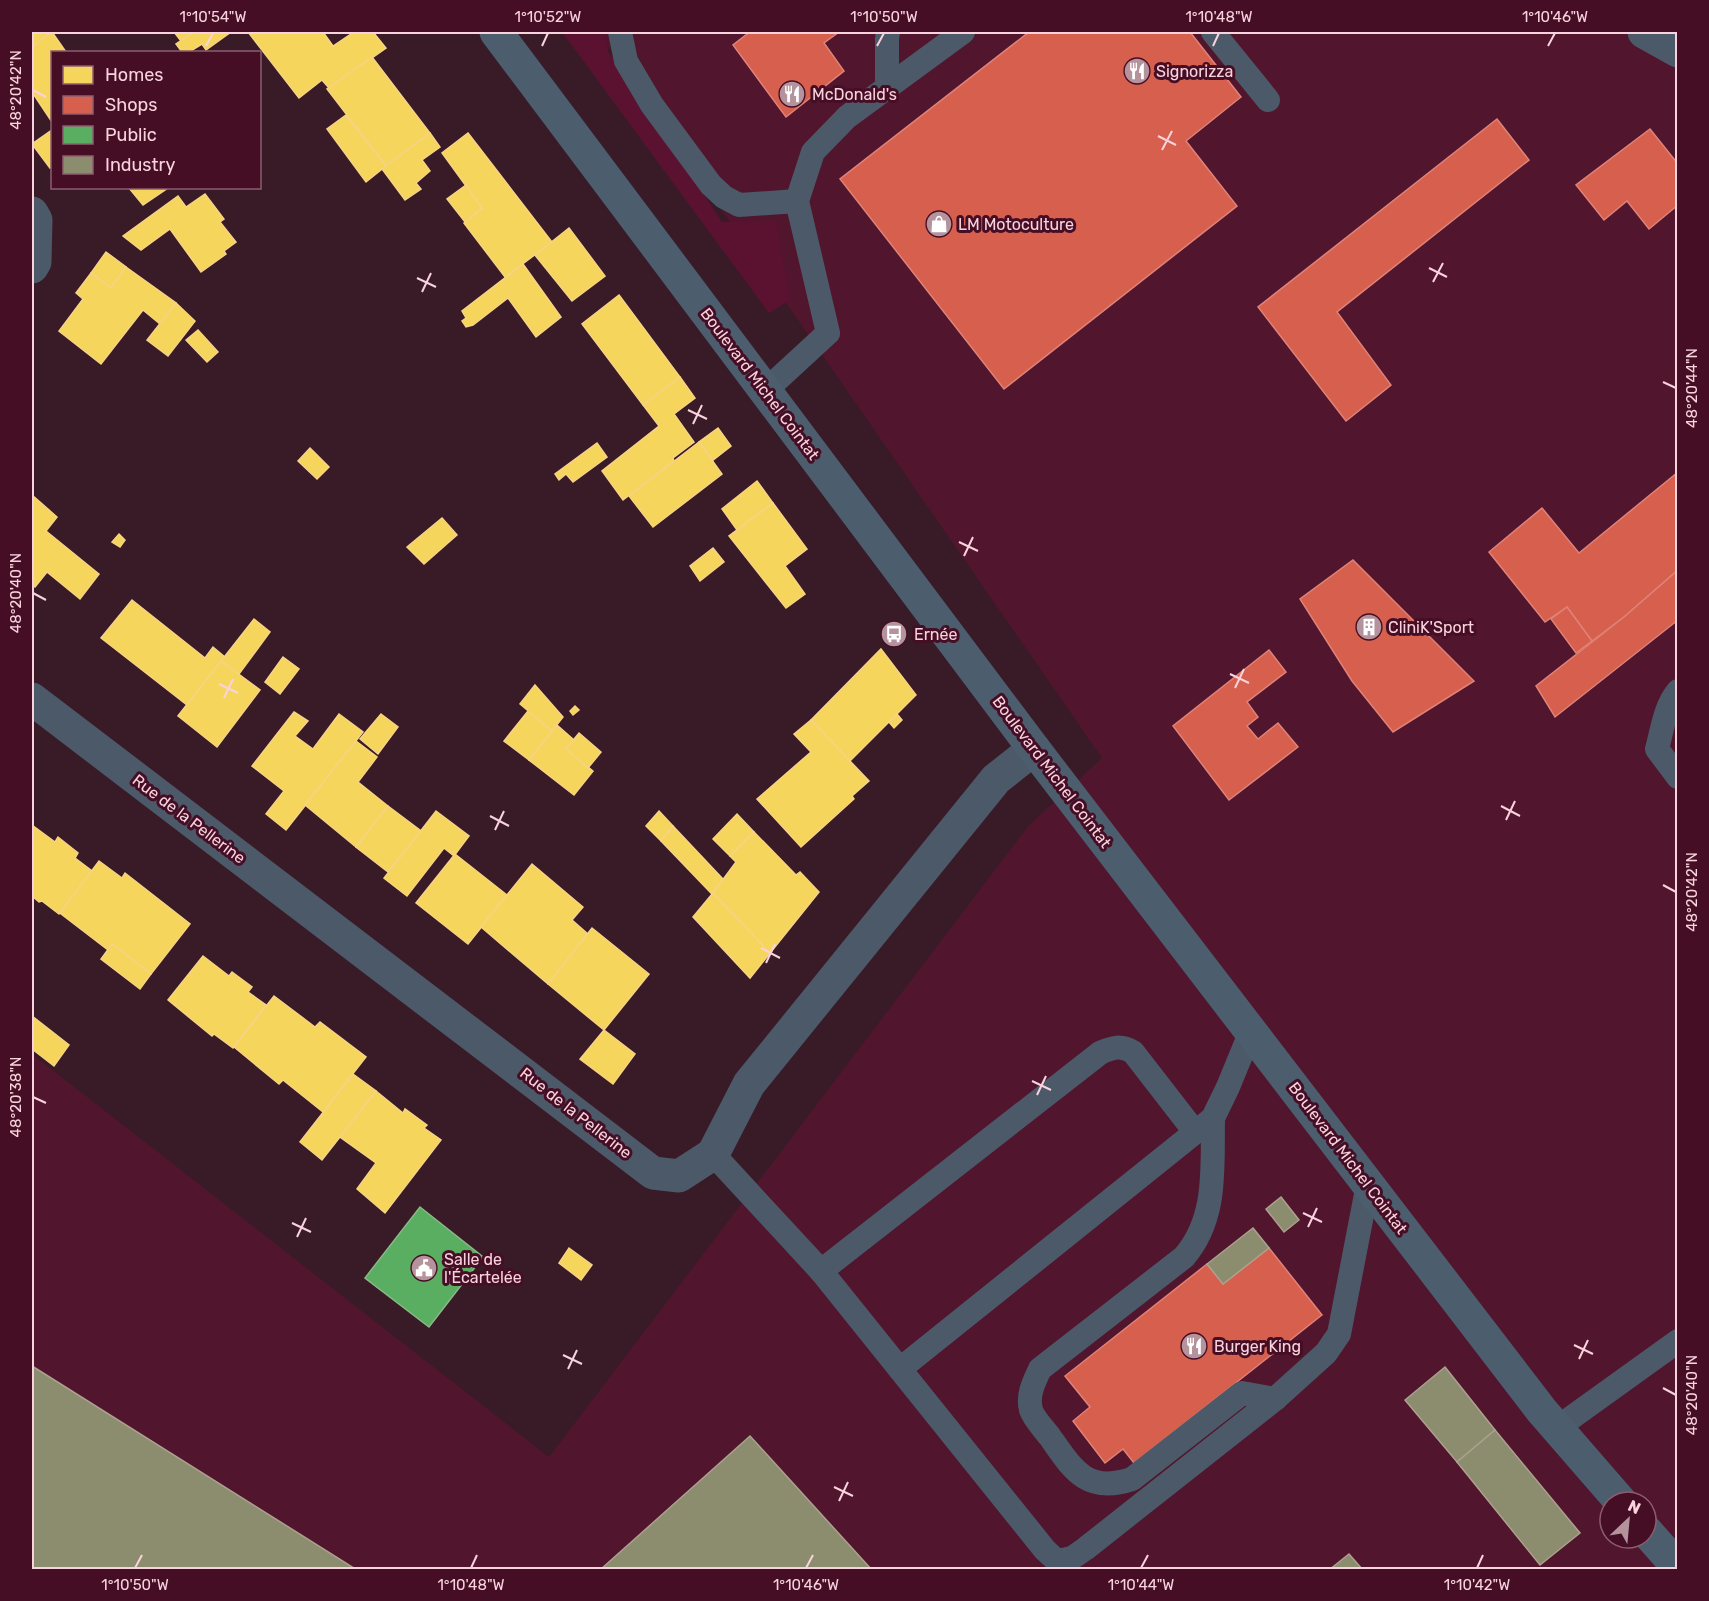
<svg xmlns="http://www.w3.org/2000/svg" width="1709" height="1601" viewBox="0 0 1709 1601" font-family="Rubik,sans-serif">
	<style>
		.built { fill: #51152d; fill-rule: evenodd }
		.green { fill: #5b1231 }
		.homes { fill: #f6d55c; stroke: #f7d483; stroke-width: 1.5 }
		.shops { fill: #d6604d; stroke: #e08278; stroke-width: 1.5 }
		.public { fill: #5aae61; stroke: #89b986; stroke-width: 1.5 }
		.industry { fill: #8c8c6e; stroke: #aca18f; stroke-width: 1.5 }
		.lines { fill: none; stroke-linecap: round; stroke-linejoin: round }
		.service { stroke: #4c5968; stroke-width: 24 }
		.minor { stroke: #4c5968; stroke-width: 33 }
		.secondary { stroke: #4c5e6e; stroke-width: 33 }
		.ticks { fill: none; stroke: #f8d3dd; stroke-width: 2 }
		.labels { text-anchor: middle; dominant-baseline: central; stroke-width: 6; stroke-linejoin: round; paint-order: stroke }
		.poi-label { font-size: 16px; fill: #f8d3dd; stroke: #460e25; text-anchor: start }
		.street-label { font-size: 16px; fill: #f8d3dd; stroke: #460e25 }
		.neatline { fill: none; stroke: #f8d3dd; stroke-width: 2 }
		.ticks-label { font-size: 15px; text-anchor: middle; fill: #f8d3dd }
	</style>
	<rect width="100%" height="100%" fill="#391b27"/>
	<path class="built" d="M598,32H1677V1569H32V1054L549,1457L1029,825L1102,758ZM1610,1502H1646V1538H1610Z"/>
	<polygon class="green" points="562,32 605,32 608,51 722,222 776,221 790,300 769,313"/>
	<g class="homes">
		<polygon points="32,32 56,32 53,34 52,32 32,47"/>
		<polygon points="52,32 66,52 52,52 52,122 32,92 32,47"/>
		<polygon points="174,32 194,32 181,41"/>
		<polygon points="194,32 231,32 206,50 202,44 189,52 182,52 176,44"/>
		<polygon points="248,32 323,32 333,46 354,32 373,32 386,48 329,88 322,80 299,98"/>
		<polygon points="372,57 430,133 386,166 327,89"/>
		<polygon points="346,115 386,166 366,182 327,129"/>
		<polygon points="52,130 52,166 50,168 32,144"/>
		<polygon points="430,133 440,147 422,160 430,171 416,183 421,189 405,200 382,169"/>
		<polygon points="468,133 552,242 505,277 464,223 482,208 442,153"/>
		<polygon points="466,185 482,208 465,222 447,199"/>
		<polygon points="129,188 168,188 143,205"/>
		<polygon points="205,194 224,219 220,222 236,242 224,251 226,254 201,272 170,229 141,250 123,236 178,196 186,207"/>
		<polygon points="569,228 605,276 572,301 535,255"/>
		<polygon points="106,252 126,267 111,288 91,273"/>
		<polygon points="523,264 561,317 536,337 508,298 473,325 466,327 462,321 466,318 462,311"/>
		<polygon points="126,267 176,303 160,324 143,310 101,364 59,331 83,299 76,293 91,273 111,288"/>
		<polygon points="619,295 680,377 643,405 582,324"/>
		<polygon points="176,303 195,321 168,356 147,340"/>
		<polygon points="198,330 218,352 207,362 186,340"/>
		<polygon points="680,377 695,398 674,414 694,442 673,458 674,461 623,500 602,471 659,426 643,405"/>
		<polygon points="718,428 731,446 712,461 699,442"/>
		<polygon points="699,442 722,474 653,527 629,496"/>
		<polygon points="597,443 607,457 573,482 566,474 559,480 555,474"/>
		<polygon points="310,448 329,467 317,479 298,461"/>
		<polygon points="757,481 773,503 737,530 722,509"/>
		<polygon points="32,495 57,517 46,531 99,574 80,599 47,572 35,587 32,585"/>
		<polygon points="773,503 807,549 785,566 805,594 786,608 729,536"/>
		<polygon points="442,518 457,535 424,564 407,547"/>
		<polygon points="119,534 125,540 120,547 112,542"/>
		<polygon points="713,548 724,562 700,581 690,566"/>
		<polygon points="132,600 205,658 213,647 225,657 187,705 101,638"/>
		<polygon points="254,619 270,632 239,674 221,661"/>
		<polygon points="881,649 916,695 850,761 811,720"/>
		<polygon points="283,657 299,669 280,694 265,682"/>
		<polygon points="221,661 260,690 217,747 178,716"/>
		<polygon points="535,685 563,717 552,731 520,704"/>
		<polygon points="575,706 579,710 573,715 570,711"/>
		<polygon points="528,711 552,731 529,760 504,741"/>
		<polygon points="294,712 308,721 295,736 313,749 339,714 363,732 286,830 266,814 284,791 252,766"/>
		<polygon points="381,714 398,727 378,754 360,739"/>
		<polygon points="897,714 902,720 894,728 889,722"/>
		<polygon points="811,720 869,781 852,796 854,799 801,847 757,799 811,752 794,734"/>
		<polygon points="557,725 574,740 566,749 593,771 574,795 529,760"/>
		<polygon points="579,733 601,752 588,768 566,749"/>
		<polygon points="356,741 377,757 358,782 388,806 356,847 305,805"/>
		<polygon points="388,806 421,831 388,872 356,847"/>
		<polygon points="436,811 469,836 454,856 444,848 407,896 384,878"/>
		<polygon points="659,811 673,826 661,841 646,826"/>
		<polygon points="737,814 754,832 730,856 713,839"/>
		<polygon points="32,825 55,842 58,837 78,853 75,858 92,871 59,914 42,901 39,902 32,896"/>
		<polygon points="673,826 723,879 712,894 661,841"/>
		<polygon points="754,832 796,875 800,872 819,892 770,953 713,893 736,862 730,856"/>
		<polygon points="455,854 507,895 468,944 416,903"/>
		<polygon points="99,861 122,878 125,873 190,924 151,974 112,944 108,950 60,913"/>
		<polygon points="532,864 583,907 572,920 588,934 548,984 481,927"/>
		<polygon points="713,893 770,953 750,978 693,917"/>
		<polygon points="592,928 649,974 604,1030 548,984"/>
		<polygon points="112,944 151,974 140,989 101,959"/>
		<polygon points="203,956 229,976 232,972 252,987 248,992 266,1005 233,1048 214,1034 212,1036 168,1000"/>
		<polygon points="274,996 315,1027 320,1022 366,1057 323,1112 283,1080 279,1084 234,1047"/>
		<polygon points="32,1016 69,1045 54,1066 32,1049"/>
		<polygon points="604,1030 635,1054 613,1084 580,1059"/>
		<polygon points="353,1074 376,1091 322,1160 300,1142"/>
		<polygon points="376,1091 403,1113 405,1109 427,1125 424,1128 441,1140 385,1213 357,1189 376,1163 340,1137"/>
		<polygon points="569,1248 592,1265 581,1280 559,1263"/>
	</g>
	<g class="shops">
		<polygon points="745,32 839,32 824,43 844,71 786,117 733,45 747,34"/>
		<polygon points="1029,32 1190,32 1241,97 1186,141 1237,206 1004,389 840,179"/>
		<polygon points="1497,119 1529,160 1337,312 1391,385 1346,421 1258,307"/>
		<polygon points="1650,129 1678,164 1678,205 1649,229 1627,201 1604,220 1576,185"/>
		<polygon points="1678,472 1678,570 1624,617 1592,641 1567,607 1545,622 1489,552 1542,508 1579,553"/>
		<polygon points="1353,560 1474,681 1393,732 1352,681 1300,599"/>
		<polygon points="1678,570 1678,620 1555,717 1536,686 1624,617"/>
		<polygon points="1567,607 1592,641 1576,653 1551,619"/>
		<polygon points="1269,650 1286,672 1247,702 1258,717 1247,726 1258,739 1278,723 1298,747 1229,800 1173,726"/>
		<polygon points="1269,1248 1322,1315 1134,1463 1123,1449 1105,1463 1073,1421 1090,1407 1065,1376 1207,1264 1223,1284"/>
	</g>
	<polygon class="public" points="420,1207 483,1257 429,1327 365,1278"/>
	<g class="industry">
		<polygon points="1281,1197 1299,1220 1284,1232 1266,1209"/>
		<polygon points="1253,1228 1269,1248 1223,1284 1207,1264"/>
		<polygon points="32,1366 357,1570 32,1570"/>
		<polygon points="1445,1367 1495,1430 1457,1462 1405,1400"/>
		<polygon points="1495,1430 1580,1533 1540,1565 1457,1462"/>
		<polygon points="750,1436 872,1570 600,1570"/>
		<polygon points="1349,1554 1363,1570 1329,1570"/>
	</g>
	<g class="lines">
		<g class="service">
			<polyline points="620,32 626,61 652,105 711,185 724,197 739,205 797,201"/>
			<polyline points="1213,32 1268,100"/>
			<polyline points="887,88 887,39 888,32"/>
			<polyline points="765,391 828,333 797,201 813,152 847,117 963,32"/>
			<path d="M1678,691C1665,706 1662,731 1657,749L1678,777"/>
			<path d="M1213,1118C1212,1166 1218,1218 1184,1257L1040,1369C1034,1382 1027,1395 1031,1410C1034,1419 1044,1429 1050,1437C1073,1470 1087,1494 1132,1479L1242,1393L1275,1399"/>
			<polyline points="713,1154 821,1271 1045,1550 1057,1561 1072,1558 1085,1549 1275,1399 1326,1353 1339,1334 1368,1184"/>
			<path d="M821,1271L1100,1053C1113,1047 1121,1045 1133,1052L1195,1132"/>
			<polyline points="900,1369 1213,1118 1228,1087 1251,1031"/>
			<polyline points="1557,1428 1678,1341"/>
		</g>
		<g class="minor">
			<polyline points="1644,32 1678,51"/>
			<polyline points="32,213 36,220 35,262 32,267"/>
			<polyline points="32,699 653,1173 679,1176 713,1154 749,1084 996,779 1034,749"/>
		</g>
		<g class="secondary">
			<polyline points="496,32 1034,749 1542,1411 1621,1502"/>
			<polyline points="1646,1531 1678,1567"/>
		</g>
	</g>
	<path class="ticks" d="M206,46L213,33M542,46L548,33M877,46L884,33M1213,46L1219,33M1548,46L1555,33M33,90L46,97M1158,136L1176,145M1162,150L1172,131M1429,268L1447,277M417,278L436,287M1433,282L1443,263M422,292L431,273M1663,382L1676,388M688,410L707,419M693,424L702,405M959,542L978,551M964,556L973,537M33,593L46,600M1230,674L1249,683M219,684L238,693M1235,688L1244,669M224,698L233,679M1501,806L1520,816M490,816L509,826M1506,820L1515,801M495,830L504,811M1663,885L1676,892M761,948L780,958M766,963L775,944M1032,1081L1051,1090M1037,1095L1046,1076M33,1097L46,1103M1303,1213L1322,1222M292,1223L311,1232M1308,1227L1317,1208M297,1237L306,1218M1574,1345L1593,1354M563,1355L582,1364M1579,1359L1588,1340M568,1369L577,1350M1663,1388L1676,1395M834,1487L853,1496M839,1501L848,1482M135,1568L142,1555M471,1568L477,1555M806,1568L813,1555M1141,1568L1148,1555M1477,1568L1483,1555"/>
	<defs>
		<symbol id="restaurant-disc" viewBox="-11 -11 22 22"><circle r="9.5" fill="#b5939d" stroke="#460e25"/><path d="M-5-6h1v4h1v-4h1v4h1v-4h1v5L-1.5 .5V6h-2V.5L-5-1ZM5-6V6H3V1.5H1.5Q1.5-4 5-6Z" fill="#fff"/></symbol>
		<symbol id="shop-disc" viewBox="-11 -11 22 22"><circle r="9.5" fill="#b5939d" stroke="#460e25"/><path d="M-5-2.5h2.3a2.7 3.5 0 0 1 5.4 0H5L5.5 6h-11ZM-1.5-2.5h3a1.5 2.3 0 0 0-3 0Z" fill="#fff"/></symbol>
		<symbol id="building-disc" viewBox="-11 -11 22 22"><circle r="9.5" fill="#b5939d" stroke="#460e25"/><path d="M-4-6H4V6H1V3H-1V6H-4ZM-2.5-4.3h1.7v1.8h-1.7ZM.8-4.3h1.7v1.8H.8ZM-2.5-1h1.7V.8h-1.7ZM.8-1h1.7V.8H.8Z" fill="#fff"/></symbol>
		<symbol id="bus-disc" viewBox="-11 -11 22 22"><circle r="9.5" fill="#b5939d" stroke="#460e25"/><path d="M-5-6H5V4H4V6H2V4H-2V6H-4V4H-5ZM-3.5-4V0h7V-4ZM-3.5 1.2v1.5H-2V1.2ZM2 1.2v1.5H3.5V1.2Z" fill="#fff"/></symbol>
		<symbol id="civic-disc" viewBox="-11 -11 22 22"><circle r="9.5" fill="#b5939d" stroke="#460e25"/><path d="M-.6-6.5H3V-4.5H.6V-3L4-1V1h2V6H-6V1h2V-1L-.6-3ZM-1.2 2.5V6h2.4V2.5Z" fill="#fff"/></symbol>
	</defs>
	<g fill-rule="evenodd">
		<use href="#restaurant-disc" x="1122" y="56" width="30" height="30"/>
		<use href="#restaurant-disc" x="777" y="79" width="30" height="30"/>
		<use href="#shop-disc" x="924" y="209" width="30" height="30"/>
		<use href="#building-disc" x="1354" y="612" width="30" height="30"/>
		<use href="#bus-disc" x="879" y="619" width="30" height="30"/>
		<use href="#civic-disc" x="409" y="1253" width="30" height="30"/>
		<use href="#restaurant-disc" x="1179" y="1331" width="30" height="30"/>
	</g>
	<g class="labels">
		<g class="poi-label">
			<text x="1156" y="71">Signorizza</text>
			<text x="812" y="94">McDonald's</text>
			<text x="958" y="224">LM Motoculture</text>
			<text x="1388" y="627">CliniK'Sport</text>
			<text x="914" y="634">Ernée</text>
			<text x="444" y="1259">Salle de<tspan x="444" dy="18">l'Écartelée</tspan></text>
			<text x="1214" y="1346">Burger King</text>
		</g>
		<g class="street-label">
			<text transform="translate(760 384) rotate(53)">Boulevard Michel Cointat</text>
			<text transform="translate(1052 772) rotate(53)">Boulevard Michel Cointat</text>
			<text transform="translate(189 819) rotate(37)">Rue de la Pellerine</text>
			<text transform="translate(576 1113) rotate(38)">Rue de la Pellerine</text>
			<text transform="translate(1348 1158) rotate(53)">Boulevard Michel Cointat</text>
		</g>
	</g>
	<rect width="1709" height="1601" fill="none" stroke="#460e25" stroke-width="66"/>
	<rect x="51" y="51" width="210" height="138" fill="#460e25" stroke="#8d5d6f" stroke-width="1.5"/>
	<rect x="63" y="66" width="30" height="18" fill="#f6d55c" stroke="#8d5d6f" stroke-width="1.5"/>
	<text x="105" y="81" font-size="18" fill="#f8d3dd">Homes</text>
	<rect x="63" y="96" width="30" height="18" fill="#d6604d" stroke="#8d5d6f" stroke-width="1.5"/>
	<text x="105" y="111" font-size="18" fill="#f8d3dd">Shops</text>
	<rect x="63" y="126" width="30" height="18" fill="#5aae61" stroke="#8d5d6f" stroke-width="1.5"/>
	<text x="105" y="141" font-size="18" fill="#f8d3dd">Public</text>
	<rect x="63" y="156" width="30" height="18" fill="#8c8c6e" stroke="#8d5d6f" stroke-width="1.5"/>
	<text x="105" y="171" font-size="18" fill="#f8d3dd">Industry</text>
	<g transform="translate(1628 1520) rotate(26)"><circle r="28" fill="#460e25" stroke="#8d5d6f" stroke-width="1.5"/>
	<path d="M0-4.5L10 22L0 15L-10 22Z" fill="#b5939d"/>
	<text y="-9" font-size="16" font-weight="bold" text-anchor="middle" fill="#f8d3dd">N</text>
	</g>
	<rect x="33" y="33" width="1643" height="1535" class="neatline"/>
	<g class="ticks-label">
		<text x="213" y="22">1°10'54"W</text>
		<text x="548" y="22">1°10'52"W</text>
		<text x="884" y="22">1°10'50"W</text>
		<text x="1219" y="22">1°10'48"W</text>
		<text x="1555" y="22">1°10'46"W</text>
		<text transform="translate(16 90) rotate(-90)" y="5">48°20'42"N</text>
		<text transform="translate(1692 388) rotate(-90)" y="5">48°20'44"N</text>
		<text transform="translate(16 593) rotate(-90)" y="5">48°20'40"N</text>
		<text transform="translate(1692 892) rotate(-90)" y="5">48°20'42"N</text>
		<text transform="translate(16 1097) rotate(-90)" y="5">48°20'38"N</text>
		<text transform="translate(1692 1395) rotate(-90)" y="5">48°20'40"N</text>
		<text x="135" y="1590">1°10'50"W</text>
		<text x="471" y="1590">1°10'48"W</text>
		<text x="806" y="1590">1°10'46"W</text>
		<text x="1141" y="1590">1°10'44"W</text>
		<text x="1477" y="1590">1°10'42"W</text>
	</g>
</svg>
